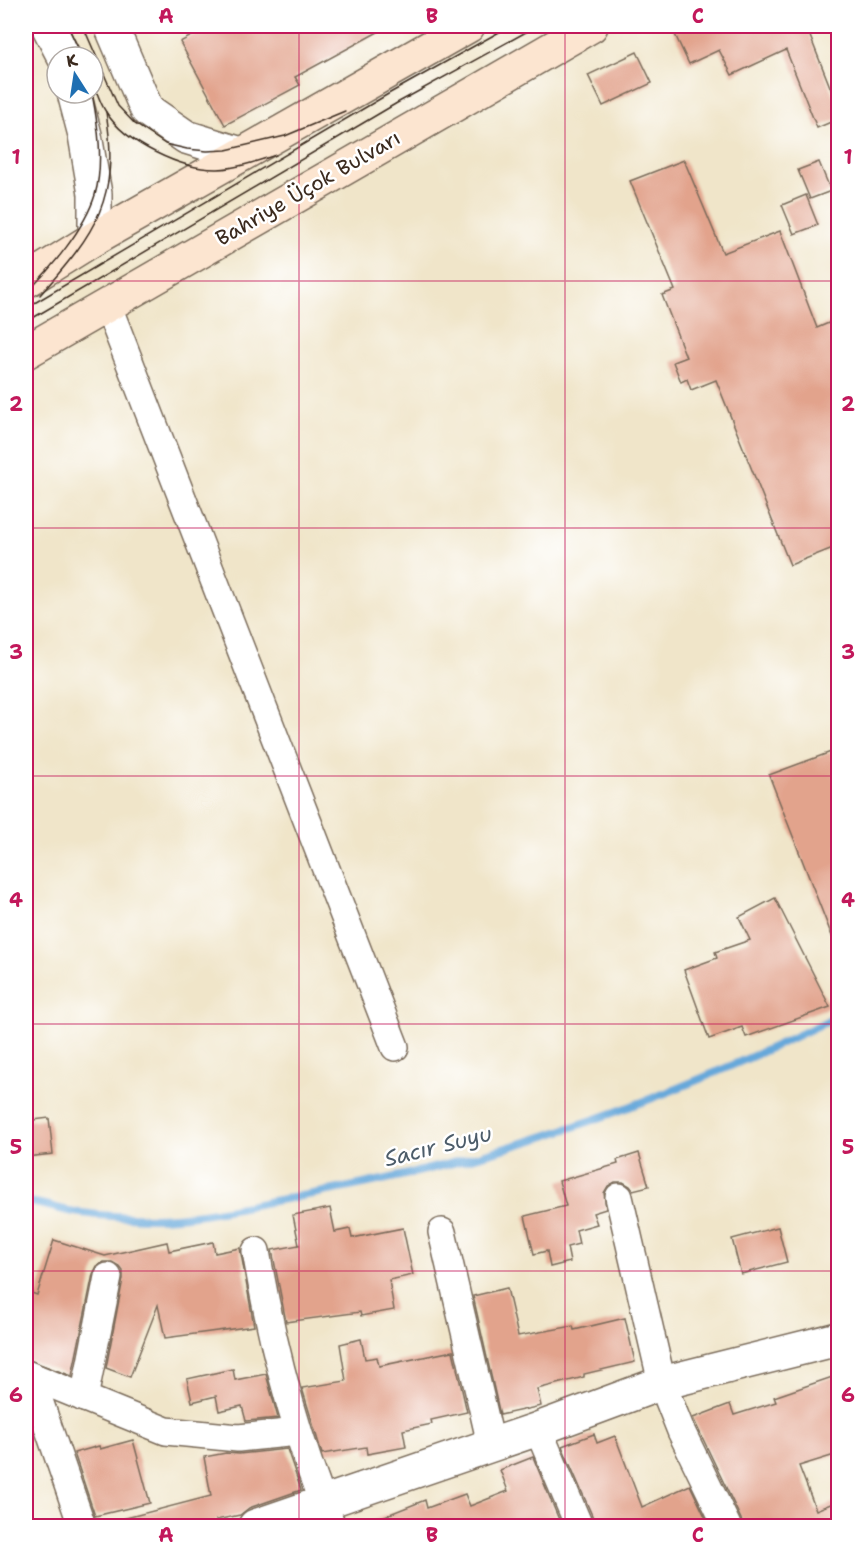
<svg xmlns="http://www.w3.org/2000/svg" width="864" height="1552" viewBox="0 0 864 1552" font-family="'Shantell Sans',sans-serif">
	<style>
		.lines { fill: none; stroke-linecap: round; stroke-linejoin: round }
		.stream { stroke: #66a8da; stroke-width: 8 }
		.building { fill: #e2a38c }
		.minor-casing { stroke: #7a6b5a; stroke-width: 30 }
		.tertiary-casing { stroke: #7a6b5a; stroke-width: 36 }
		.secondary-casing { stroke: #7a6b5a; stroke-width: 36 }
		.minor { stroke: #fff; stroke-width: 27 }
		.tertiary { stroke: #fff; stroke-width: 33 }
		.secondary { stroke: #fce5d0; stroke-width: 33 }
		.tram { stroke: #3b2a1e; stroke-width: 1.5 }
		.grid { fill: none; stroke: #c2185b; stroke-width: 1.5; stroke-opacity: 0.55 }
		.labels { text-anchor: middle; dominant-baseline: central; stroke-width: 5; stroke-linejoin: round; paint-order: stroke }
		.street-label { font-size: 21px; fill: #3b2a1e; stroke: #fff }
		.water-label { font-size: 22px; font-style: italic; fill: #4c5c69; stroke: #fff }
		.neatline { fill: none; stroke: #c2185b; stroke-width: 2 }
		.grid-label { font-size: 20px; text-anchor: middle; font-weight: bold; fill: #c2185b }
	</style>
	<rect width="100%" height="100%" fill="#fff"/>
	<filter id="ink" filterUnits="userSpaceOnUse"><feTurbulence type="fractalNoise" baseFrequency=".0167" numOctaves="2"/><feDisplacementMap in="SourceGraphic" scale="12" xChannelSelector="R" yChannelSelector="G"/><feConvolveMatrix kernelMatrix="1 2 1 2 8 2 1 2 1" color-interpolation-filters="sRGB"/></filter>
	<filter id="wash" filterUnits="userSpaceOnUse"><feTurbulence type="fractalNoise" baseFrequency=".008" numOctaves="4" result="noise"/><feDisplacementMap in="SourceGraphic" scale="24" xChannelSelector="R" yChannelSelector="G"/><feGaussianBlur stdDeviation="1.35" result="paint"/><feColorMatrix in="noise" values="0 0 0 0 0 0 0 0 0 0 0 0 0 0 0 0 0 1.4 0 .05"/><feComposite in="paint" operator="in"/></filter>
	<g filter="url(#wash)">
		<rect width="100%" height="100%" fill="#f0e5c9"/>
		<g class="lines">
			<path class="stream" d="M26,1202C42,1203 58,1209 74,1212C99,1216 126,1217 151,1218C198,1218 244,1206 290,1198C486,1165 660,1104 838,1016"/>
		</g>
		<g id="blocks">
			<g class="building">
				<polygon points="210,26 389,26 295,77 300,85 225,125 180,42"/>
				<polygon points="671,26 806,26 838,107 838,119 817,128 786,50 732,75 719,50 689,64"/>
				<polygon points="637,52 652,83 603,106 588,75"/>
				<polygon points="684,160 723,253 780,231 817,328 838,319 838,546 790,565 716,380 691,390 687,379 681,382 673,362 686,357 662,295 675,290 630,181"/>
				<polygon points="819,162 831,191 810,199 798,170"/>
				<polygon points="806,195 818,225 794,234 782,205"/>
				<polygon points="831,752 838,771 837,949 769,775"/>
				<polygon points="775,898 830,1007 746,1037 742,1027 709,1039 684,970 717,958 715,952 750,940 739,917"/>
				<polygon points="49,1118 53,1154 26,1157 26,1121"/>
				<polygon points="639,1153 649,1186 633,1190 630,1186 623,1182 615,1182 608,1186 604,1193 606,1209 593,1213 597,1224 576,1230 579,1244 567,1247 570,1262 550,1267 547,1251 534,1254 525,1216 566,1206 559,1181 618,1164 617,1160"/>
				<polygon points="330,1208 335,1232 350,1229 352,1238 403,1228 413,1275 389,1280 394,1310 361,1316 360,1312 286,1322 272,1250 299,1245 293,1215"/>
				<polygon points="778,1227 787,1262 741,1274 732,1239"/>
				<polygon points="54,1240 105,1256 167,1242 169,1251 213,1242 215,1253 240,1248 254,1326 165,1338 158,1305 130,1377 106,1368 123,1279 123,1271 119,1266 112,1262 104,1262 97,1266 93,1274 72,1376 26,1359 26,1291 37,1295"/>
				<polygon points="507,1288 518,1336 573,1326 574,1330 625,1318 635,1362 584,1374 584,1377 537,1389 541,1406 500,1415 473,1296"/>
				<polygon points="361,1339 365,1359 377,1357 379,1366 453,1351 467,1412 431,1420 432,1424 403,1430 406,1447 367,1454 366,1447 322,1454 302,1388 346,1381 340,1344"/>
				<polygon points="233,1369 235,1380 266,1374 278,1418 246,1421 242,1406 219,1411 216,1396 192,1402 187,1379"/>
				<polygon points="838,1375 838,1454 799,1466 816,1510 838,1501 838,1527 743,1527 741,1519 693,1418 730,1404 734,1415 776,1402 774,1397"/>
				<polygon points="594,1434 597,1443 615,1436 642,1507 690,1485 710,1527 595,1527 594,1520 562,1446"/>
				<polygon points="133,1440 150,1503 95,1516 74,1453 99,1446 100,1449"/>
				<polygon points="287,1449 301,1490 249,1508 240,1515 216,1520 218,1527 123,1527 122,1519 211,1496 204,1457 226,1453 239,1454"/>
				<polygon points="533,1457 562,1527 362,1527 362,1525 425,1500 427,1508 465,1494 470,1506 508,1491 500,1470"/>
			</g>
		</g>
	</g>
	<g filter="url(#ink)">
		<use href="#blocks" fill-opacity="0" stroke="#7a6b5a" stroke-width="1.5"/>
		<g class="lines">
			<defs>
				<g id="minor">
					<polyline points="107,304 395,1047"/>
					<polyline points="619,1197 662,1383 681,1431 727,1526"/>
					<polyline points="442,1232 491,1444"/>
					<path d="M256,1251C272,1345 296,1438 332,1526"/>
					<polyline points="26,1374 166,1431 238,1438 298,1432"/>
					<polyline points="31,1377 82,1526"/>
					<polyline points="84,1398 108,1277"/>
					<polyline points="538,1429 579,1526"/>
				</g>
				<g id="tertiary">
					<polyline points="48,26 64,57"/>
					<polyline points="111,26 147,110 186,137 241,154"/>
					<polyline points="74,93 85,135 95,194 95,238"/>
					<polyline points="255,1526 538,1429 662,1383 838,1339"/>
				</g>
				<g id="secondary">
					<polyline points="26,281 95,238 468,26"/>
					<polyline points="26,352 591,26"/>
				</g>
			</defs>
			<use href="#minor" class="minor-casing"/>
			<use href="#tertiary" class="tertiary-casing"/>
			<use href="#secondary" class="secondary-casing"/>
			<use href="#minor" class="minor"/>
			<use href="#tertiary" class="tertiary"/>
			<use href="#secondary" class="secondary"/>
			<g class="tram">
				<polyline points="68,26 82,57"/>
				<polyline points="83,26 118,106 135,124 165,144 187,149 207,151 226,150 285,136 345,111"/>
				<path d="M93,82C97,92 100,103 106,112C125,143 182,170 218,169C238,168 257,161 276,155"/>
				<path d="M26,293C51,269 85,228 95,195C104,163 98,125 92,93"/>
				<path d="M40,295C96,232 120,199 106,112"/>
				<polyline points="26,308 390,93 510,26"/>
				<polyline points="26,322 397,103 537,26"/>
			</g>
		</g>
	</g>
	<path class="grid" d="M299,26V1526M565,26V1526M26,281H838M26,528H838M26,776H838M26,1024H838M26,1271H838"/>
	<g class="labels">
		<g class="street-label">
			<text transform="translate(308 188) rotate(-30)">Bahriye Üçok Bulvarı</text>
		</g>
		<g class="water-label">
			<text transform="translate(438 1146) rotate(-14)">Sacır Suyu</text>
		</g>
	</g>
	<rect width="864" height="1552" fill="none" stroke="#fff" stroke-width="66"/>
	<g transform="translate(75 75) rotate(348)"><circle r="28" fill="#ffffff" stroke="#b1aaa5" stroke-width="1.5"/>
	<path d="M0-4.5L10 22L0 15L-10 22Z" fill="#1f6fb2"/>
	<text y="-9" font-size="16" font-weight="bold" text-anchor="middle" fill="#3b2a1e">K</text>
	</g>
	<rect x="33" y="33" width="798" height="1486" class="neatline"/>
	<g class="grid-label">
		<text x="166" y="23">A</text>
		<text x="432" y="23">B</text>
		<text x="698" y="23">C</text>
		<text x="16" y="164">1</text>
		<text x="848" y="164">1</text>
		<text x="16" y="411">2</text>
		<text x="848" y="411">2</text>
		<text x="16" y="659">3</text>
		<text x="848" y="659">3</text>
		<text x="16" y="907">4</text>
		<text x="848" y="907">4</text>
		<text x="16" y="1154">5</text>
		<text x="848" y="1154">5</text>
		<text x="16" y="1402">6</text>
		<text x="848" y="1402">6</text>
		<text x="166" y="1542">A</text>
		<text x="432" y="1542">B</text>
		<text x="698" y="1542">C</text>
	</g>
</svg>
